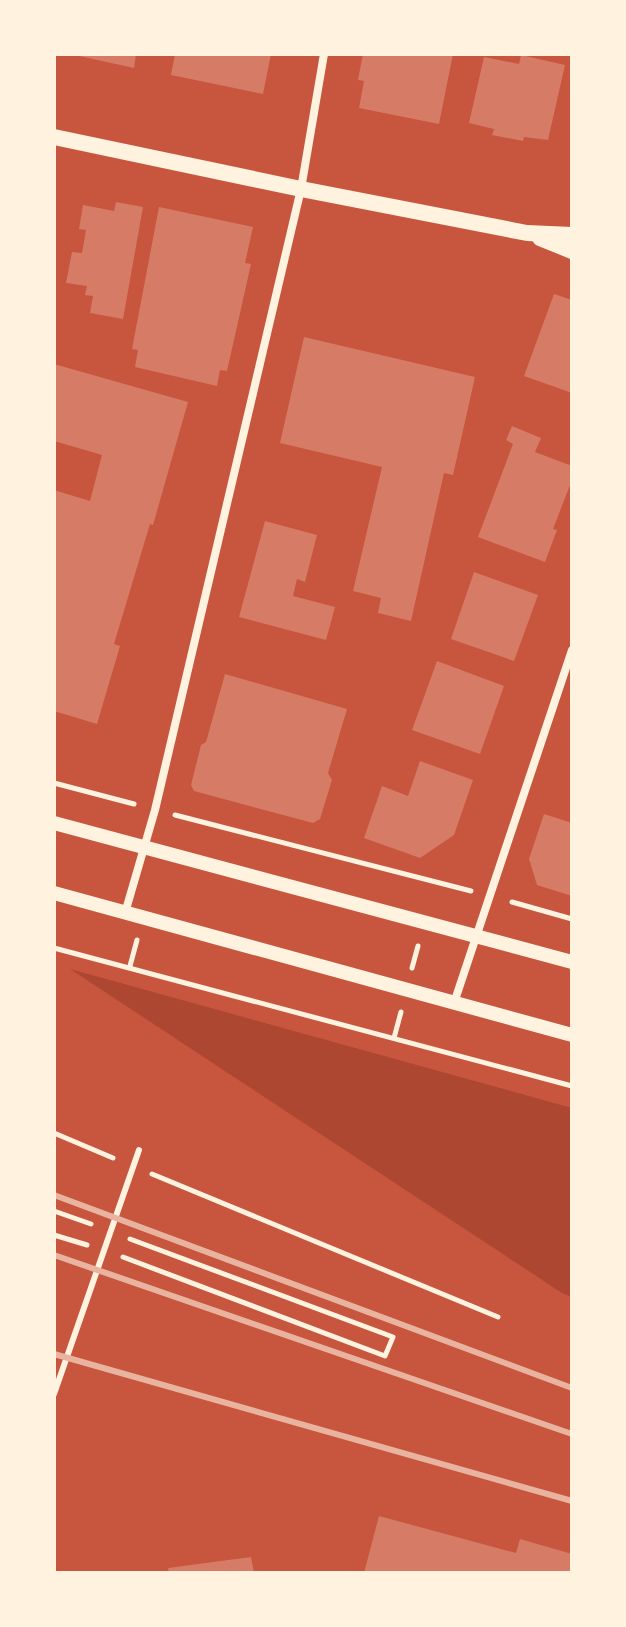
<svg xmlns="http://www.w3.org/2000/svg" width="626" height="1627" viewBox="0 0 626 1627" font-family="'Nunito Sans',sans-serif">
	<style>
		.green { fill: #ae4732 }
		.building { fill: #d67c66 }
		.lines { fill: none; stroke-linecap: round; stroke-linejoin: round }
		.path { stroke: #fff3e0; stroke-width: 5 }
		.service { stroke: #fff3e0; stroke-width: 6 }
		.minor { stroke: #fff3e0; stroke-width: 8 }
		.tertiary { stroke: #fff3e0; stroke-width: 14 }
		.secondary { stroke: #fff3e0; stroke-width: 16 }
		.rail { stroke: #e9b49f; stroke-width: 6 }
	</style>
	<rect width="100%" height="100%" fill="#c8553d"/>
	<polygon class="green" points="70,969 572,1108 572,1297 562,1293"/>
	<g class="building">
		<polygon points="70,54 136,54 134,68"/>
		<polygon points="175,54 271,54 263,94 171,75"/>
		<polygon points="363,54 453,54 439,124 359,108 364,81 358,80"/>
		<polygon points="521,55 565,65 548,140 524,137 523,141 492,135 494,129 469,123 484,57 519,64"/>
		<polygon points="116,202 143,207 123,319 90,313 93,296 85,295 87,286 66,283 72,252 82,253 86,230 79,229 83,205 114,211"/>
		<polygon points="159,207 253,227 245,263 251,264 227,371 220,370 217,386 135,367 138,350 132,349"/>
		<polygon points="554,294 572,300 572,393 524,376"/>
		<polygon points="304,337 475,377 453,475 444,473 411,621 378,613 381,598 353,591 382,467 280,443"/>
		<polygon points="54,364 188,402 153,525 150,524 114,644 120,646 97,724 54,711 54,490 90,501 102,455 54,441"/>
		<polygon points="512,426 541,438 535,452 572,466 572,480 553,529 557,530 545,562 478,537 513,444 506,440"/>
		<polygon points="265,521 317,535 305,582 297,579 293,596 335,607 326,640 239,617"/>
		<polygon points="474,572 538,595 514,661 451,639"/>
		<polygon points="437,661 504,686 480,754 412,730"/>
		<polygon points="225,674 347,709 328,773 332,780 320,819 313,823 194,791 191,785 201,745 206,742"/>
		<polygon points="420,761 473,780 454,835 420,858 364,838 382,786 408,796"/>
		<polygon points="544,814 572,823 572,896 537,885 529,859"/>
		<polygon points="379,1516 516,1553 520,1539 572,1554 572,1573 364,1573"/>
		<polygon points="251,1557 254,1573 169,1573 168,1568"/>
	</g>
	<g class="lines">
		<g class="path">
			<polyline points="54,783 134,804"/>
			<polyline points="175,815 471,891"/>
			<polyline points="512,902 572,919"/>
			<polyline points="54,948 572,1086"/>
			<polyline points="130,966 137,940"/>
			<polyline points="412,968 418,946"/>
			<polyline points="394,1038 401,1012"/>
			<polyline points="54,1133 113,1158"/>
			<polyline points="152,1174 498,1317"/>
			<polyline points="54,1211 91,1224"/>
			<polyline points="54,1235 87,1245"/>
			<polyline points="123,1257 385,1356 393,1337 130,1239"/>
		</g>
		<polyline class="service" points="54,1394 139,1150"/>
		<g class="minor">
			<polyline points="125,913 155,810 301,189 324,54"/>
			<polyline points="454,1003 572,650"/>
		</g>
		<g class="tertiary">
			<polyline points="54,823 572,962"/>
			<polyline points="54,893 572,1035"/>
		</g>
		<g class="secondary">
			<polyline points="54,137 301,189 527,233 572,235"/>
			<polyline points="540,238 572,251"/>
		</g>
		<g class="rail">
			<polyline points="54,1195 572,1388"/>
			<polyline points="54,1255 572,1434"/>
			<polyline points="54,1354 572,1501"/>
		</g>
	</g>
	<rect width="626" height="1627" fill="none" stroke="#fff3e0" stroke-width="112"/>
</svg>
